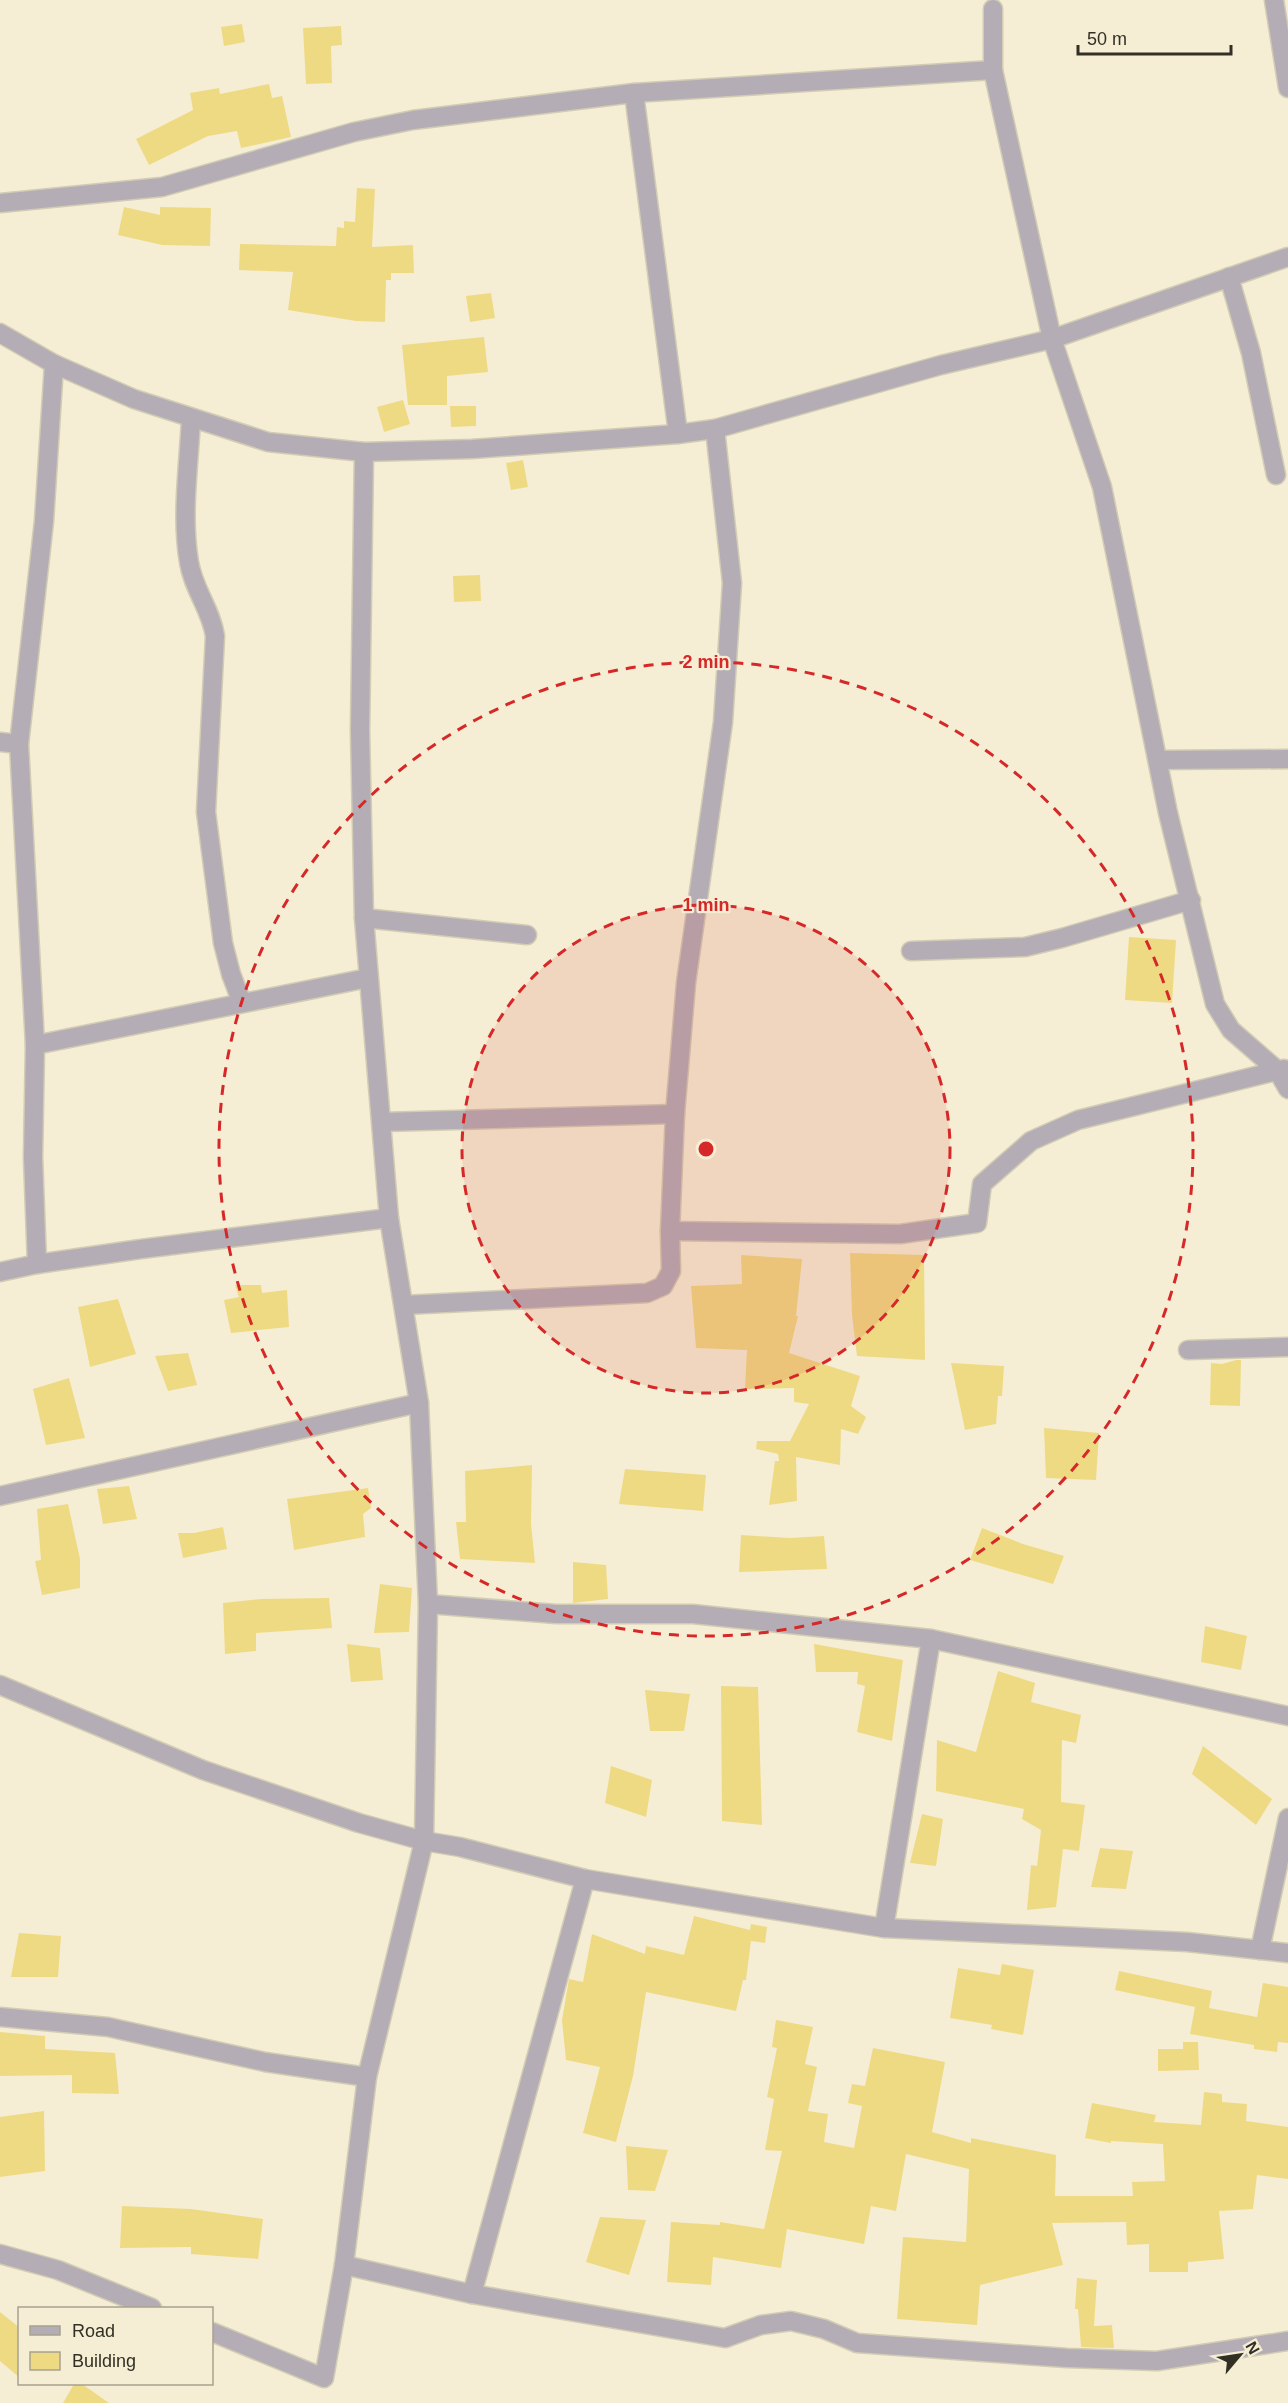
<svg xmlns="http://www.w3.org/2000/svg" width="1288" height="2403" viewBox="0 0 1288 2403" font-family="Helvetica,sans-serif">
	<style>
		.building { fill: #efda84 }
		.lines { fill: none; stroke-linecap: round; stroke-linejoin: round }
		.minor-casing { stroke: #d2ccb4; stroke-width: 21 }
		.minor { stroke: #b4adb6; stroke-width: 18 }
		.ring { fill: none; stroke: #d62828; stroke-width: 3; stroke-dasharray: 10 8 }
		.centre { fill: #d62828; stroke: #f5eed4; stroke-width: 3 }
		.ring-label { font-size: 18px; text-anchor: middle; font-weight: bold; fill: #d62828; stroke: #f5eed4; stroke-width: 4.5; stroke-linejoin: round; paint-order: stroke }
	</style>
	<rect width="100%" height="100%" fill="#f5eed4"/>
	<g class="building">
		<polygon points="242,24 245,42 224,46 221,27"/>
		<polygon points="341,26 342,45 331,46 332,83 306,84 303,28"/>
		<polygon points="269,84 272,98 282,96 291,137 241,148 237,131 208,136 149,165 136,139 193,110 190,93 219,88 220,94"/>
		<polygon points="357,188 375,189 372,247 413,245 414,273 391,273 391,280 386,280 385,322 356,321 288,310 293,272 239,270 240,244 336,246 337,227 344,228 344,221 355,222"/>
		<polygon points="124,207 160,215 160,207 211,208 210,246 162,245 118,235"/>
		<polygon points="491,293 495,318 470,322 466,296"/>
		<polygon points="484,337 488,372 447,376 447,405 408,405 402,345"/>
		<polygon points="403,400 410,424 384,432 377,407"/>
		<polygon points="450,406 476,406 476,426 451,427"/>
		<polygon points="523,460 528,487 511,490 506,463"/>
		<polygon points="480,575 481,601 454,602 453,576"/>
		<polygon points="1129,937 1176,940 1172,1003 1125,1000"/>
		<polygon points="850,1253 924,1255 925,1360 857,1356 852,1315"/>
		<polygon points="741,1255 802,1259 796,1316 798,1316 789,1353 860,1376 851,1406 866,1417 858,1434 841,1429 840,1465 796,1457 797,1501 769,1505 775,1461 779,1461 778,1454 756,1449 757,1441 790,1441 809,1404 794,1402 794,1388 745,1389 747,1350 696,1348 691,1286 742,1284"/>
		<polygon points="235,1285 261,1285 262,1293 287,1290 289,1327 231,1333 224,1300 239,1297"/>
		<polygon points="118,1299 136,1354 90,1367 78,1307"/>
		<polygon points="188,1353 197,1385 168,1391 155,1356"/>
		<polygon points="1236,1360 1241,1360 1240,1406 1210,1405 1211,1363 1222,1364"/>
		<polygon points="951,1363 1004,1366 1002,1396 998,1396 996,1424 965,1430"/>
		<polygon points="69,1378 85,1438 46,1445 33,1389"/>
		<polygon points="1044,1428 1099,1433 1096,1480 1046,1478"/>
		<polygon points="532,1465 531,1524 535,1563 460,1559 456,1522 466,1522 465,1471"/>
		<polygon points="625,1469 706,1475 703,1511 619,1504"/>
		<polygon points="129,1486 137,1519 103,1524 97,1489"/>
		<polygon points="368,1488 371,1508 363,1514 365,1537 294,1550 287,1499"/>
		<polygon points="68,1504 80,1559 80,1588 42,1595 35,1561 41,1560 37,1509"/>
		<polygon points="223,1527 227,1549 183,1558 178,1533 194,1533"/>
		<polygon points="982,1528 1023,1544 1064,1556 1053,1584 970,1560"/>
		<polygon points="741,1535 790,1538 824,1536 827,1569 739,1572"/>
		<polygon points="573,1562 606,1565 608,1599 573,1603"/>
		<polygon points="380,1584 412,1588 409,1632 374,1633"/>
		<polygon points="329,1598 332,1628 256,1633 256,1651 225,1654 223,1603 261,1599"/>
		<polygon points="1205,1626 1247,1636 1241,1670 1201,1662"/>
		<polygon points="347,1644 380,1648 383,1680 351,1682"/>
		<polygon points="814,1644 903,1660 892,1741 857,1732 865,1686 857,1684 858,1672 816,1672"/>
		<polygon points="998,1671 1035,1683 1031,1702 1081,1715 1076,1743 1062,1740 1061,1802 1085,1805 1079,1851 1063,1849 1056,1907 1027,1910 1031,1865 1037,1866 1041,1830 1022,1819 1024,1809 936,1791 937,1740 976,1752"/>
		<polygon points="721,1686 758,1687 762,1825 722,1821"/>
		<polygon points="645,1690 690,1694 684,1731 650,1731"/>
		<polygon points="1203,1746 1272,1799 1256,1825 1192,1774"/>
		<polygon points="611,1766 652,1780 646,1817 605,1803"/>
		<polygon points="922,1814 943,1819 936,1866 910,1863"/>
		<polygon points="1100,1848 1133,1851 1126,1889 1091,1887"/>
		<polygon points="694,1916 750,1930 751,1924 767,1927 765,1943 751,1941 746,1980 743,1980 736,2011 646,1992 633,2076 616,2142 583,2133 600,2067 566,2060 562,2020 569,1979 583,1982 592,1934 645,1954 646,1946 684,1955"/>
		<polygon points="19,1933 61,1936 58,1977 11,1977"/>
		<polygon points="1002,1964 1034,1970 1023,2035 991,2029 992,2025 950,2018 958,1968 1000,1975"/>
		<polygon points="1119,1971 1212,1991 1209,2008 1257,2017 1263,1983 1288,1987 1288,2043 1278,2042 1277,2052 1254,2049 1254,2045 1190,2034 1195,2007 1115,1990"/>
		<polygon points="776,2020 813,2027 805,2064 817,2067 808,2111 828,2114 824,2142 854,2148 862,2106 848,2103 852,2084 865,2086 873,2048 945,2062 932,2132 971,2143 971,2138 1056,2155 1055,2196 1133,2196 1132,2182 1165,2181 1163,2144 1111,2141 1111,2143 1085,2138 1092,2103 1156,2115 1154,2122 1201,2125 1204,2092 1222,2094 1222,2102 1247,2104 1246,2121 1288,2127 1288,2179 1257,2175 1253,2209 1219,2211 1224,2259 1188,2262 1188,2272 1149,2272 1149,2244 1127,2245 1126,2222 1052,2223 1063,2265 980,2285 977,2325 897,2319 903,2237 966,2242 969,2169 906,2154 896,2211 871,2206 864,2244 787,2229 781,2268 713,2257 711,2285 667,2282 671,2222 720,2225 720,2222 764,2229 782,2151 765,2150 774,2099 767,2097 777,2048 772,2047"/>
		<polygon points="0,2032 45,2036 45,2049 115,2053 119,2094 72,2093 72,2075 0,2076"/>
		<polygon points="1183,2042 1198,2042 1199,2070 1158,2071 1158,2049 1183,2049"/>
		<polygon points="44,2111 45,2171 0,2177 0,2117"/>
		<polygon points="626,2146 668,2150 655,2191 628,2190"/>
		<polygon points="122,2206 191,2209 263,2219 258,2259 191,2254 191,2247 120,2248"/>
		<polygon points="600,2217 646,2220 629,2275 586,2262"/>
		<polygon points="1077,2278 1097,2280 1094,2326 1112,2325 1114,2348 1081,2347 1078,2309 1075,2309"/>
		<polygon points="0,2312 20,2328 20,2378 0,2361"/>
		<polygon points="74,2384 82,2384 109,2403 63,2403"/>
	</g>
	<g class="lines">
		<defs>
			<g id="minor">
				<polyline points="1274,0 1288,88"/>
				<polyline points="993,9 993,70 1052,339 1102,487 1168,813 1215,1004 1231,1030 1277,1070 1288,1089"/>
				<polyline points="634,93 678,434"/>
				<polyline points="0,203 162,187 354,132 413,120 634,93 993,70"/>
				<polyline points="1229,277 1251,353 1276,475"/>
				<polyline points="0,333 54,364 134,399 268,442 364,452 472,449 678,434 715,429 941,365 1052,339 1288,257"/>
				<path d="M191,418C189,465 181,515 189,562C193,589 211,609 215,636L206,812L223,943L231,974L242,1003"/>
				<polyline points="0,742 19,744"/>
				<polyline points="1158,760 1288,759"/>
				<polyline points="364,918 527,935"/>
				<polyline points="911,951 1025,947 1062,938 1191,900"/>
				<polyline points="35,1045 368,978"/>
				<polyline points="382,1122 675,1114"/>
				<polyline points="670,1231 900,1234 977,1223 982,1184 1031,1141 1078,1120 1284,1069"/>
				<polyline points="37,1264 33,1157 35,1045 19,744 44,521 54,364"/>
				<polyline points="0,1272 37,1264 141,1249 389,1218"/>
				<polyline points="404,1305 647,1293 663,1286 671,1271 670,1231 675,1114 686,983 723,722 732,583 715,429"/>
				<polyline points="1188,1350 1288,1347"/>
				<polyline points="0,1496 419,1403"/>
				<polyline points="428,1604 556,1614 693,1614 931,1639 1288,1716"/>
				<polyline points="0,1685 203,1770 359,1823 424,1841 460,1847 585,1879 884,1928 1187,1942 1288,1953"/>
				<polyline points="884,1928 931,1639"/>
				<polyline points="1260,1950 1288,1818"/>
				<polyline points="0,2017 108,2027 265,2062 367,2077"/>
				<polyline points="0,2254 58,2270 152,2308"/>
				<polyline points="344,2265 472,2294 725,2338 761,2325 791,2321 824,2329 857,2343 1067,2358 1157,2361 1288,2341"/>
				<polyline points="472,2294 585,1879"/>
				<polyline points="212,2332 324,2378 344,2265 367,2077 424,1841 428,1604 419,1403 389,1218 364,918 360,731 364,452"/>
			</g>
		</defs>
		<use href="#minor" class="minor-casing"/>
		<use href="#minor" class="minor"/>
	</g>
	<circle cx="706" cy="1149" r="244" fill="#d62828" fill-opacity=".12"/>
	<g class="ring">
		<circle cx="706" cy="1149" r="244"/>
		<circle cx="706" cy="1149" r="487"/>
	</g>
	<circle cx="706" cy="1149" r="9" class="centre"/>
	<g class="ring-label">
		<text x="706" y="668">2 min</text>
		<text x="706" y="911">1 min</text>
	</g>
	<rect x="18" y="2307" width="195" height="78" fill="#f5eed4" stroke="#a7a28e" stroke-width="1.5"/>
	<rect x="30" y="2326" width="30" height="9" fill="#b4adb6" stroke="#a7a28e" stroke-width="1.5"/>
	<text x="72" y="2337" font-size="18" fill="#323025">Road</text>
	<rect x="30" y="2352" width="30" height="18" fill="#efda84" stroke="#a7a28e" stroke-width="1.5"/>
	<text x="72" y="2367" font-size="18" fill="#323025">Building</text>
	<g transform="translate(1240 2355) rotate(61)" stroke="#f5eed4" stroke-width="4.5" paint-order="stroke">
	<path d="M0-4.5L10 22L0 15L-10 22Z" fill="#323025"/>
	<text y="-9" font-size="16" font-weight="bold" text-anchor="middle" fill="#323025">N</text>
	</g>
	<path d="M1078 45v9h153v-9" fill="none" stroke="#323025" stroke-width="3"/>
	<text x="1087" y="45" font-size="18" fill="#323025" stroke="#f5eed4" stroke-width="4.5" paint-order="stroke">50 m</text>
</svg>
